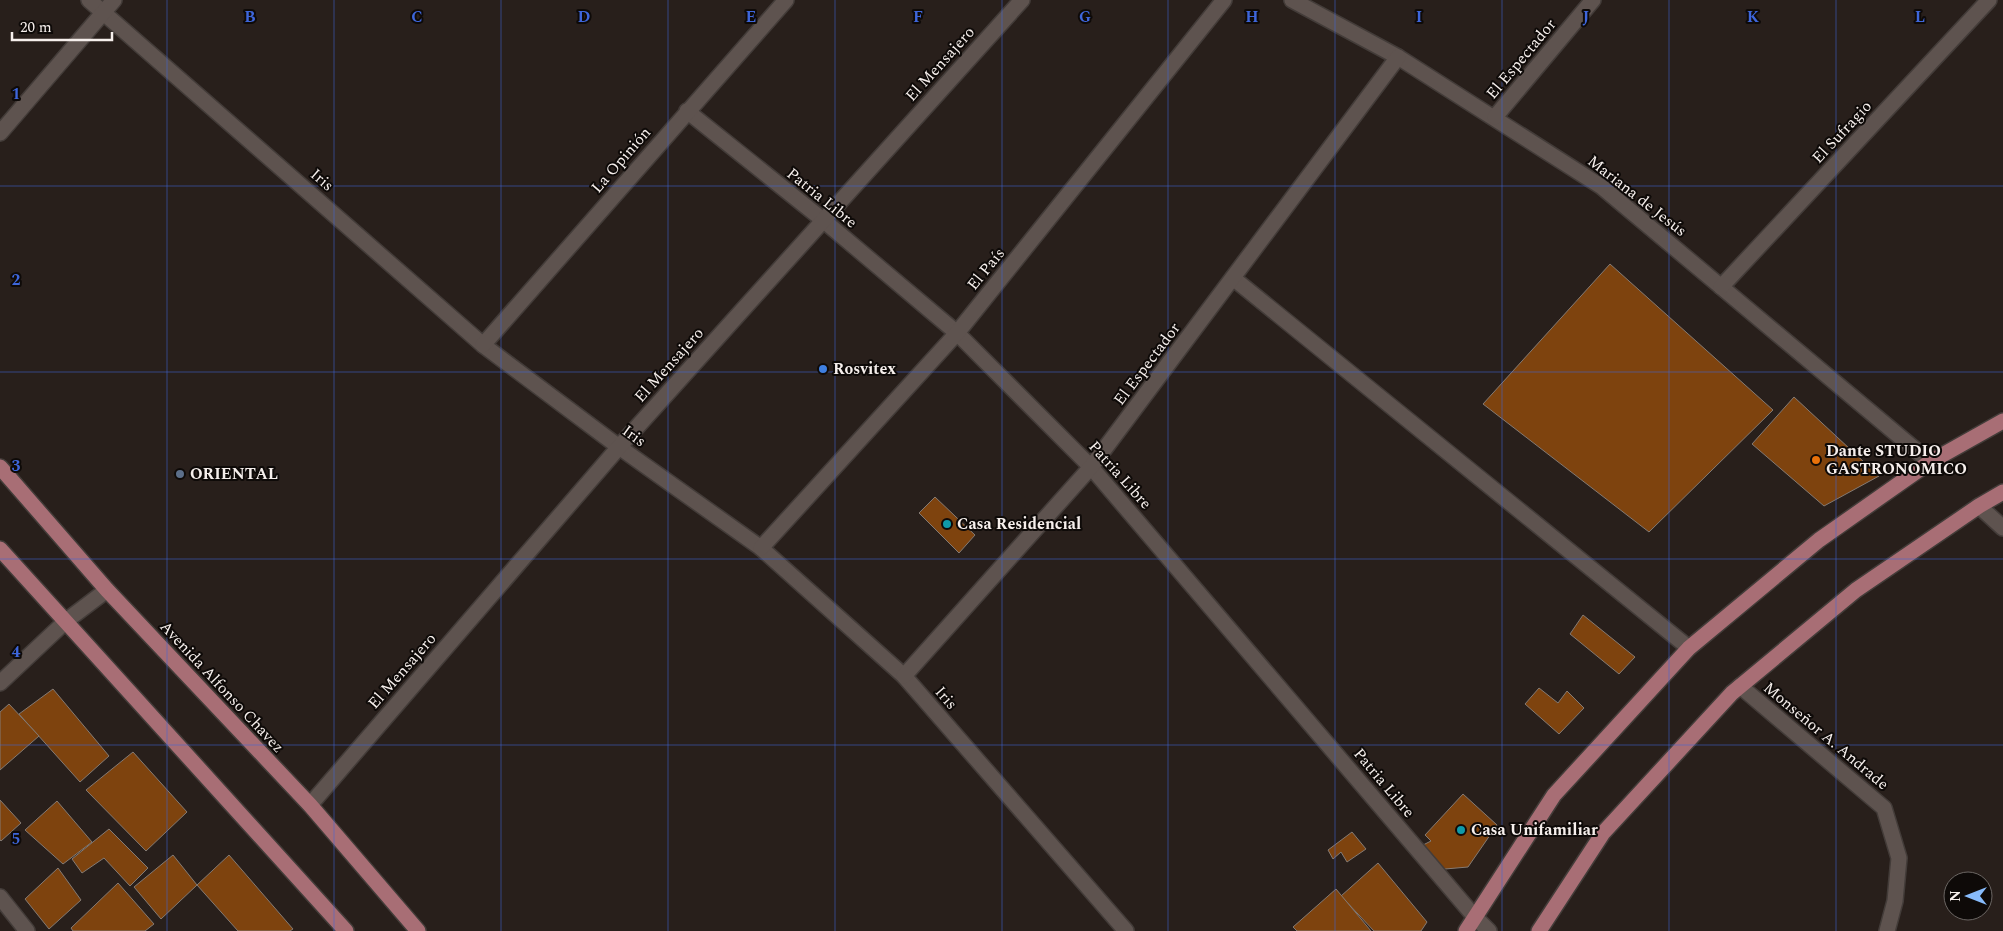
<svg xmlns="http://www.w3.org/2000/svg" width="2003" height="931" viewBox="0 0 2003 931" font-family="Spectral,serif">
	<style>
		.building { fill: #7e430e; stroke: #847a73 }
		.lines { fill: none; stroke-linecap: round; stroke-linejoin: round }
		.minor-casing { stroke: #433c39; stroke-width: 18 }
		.tertiary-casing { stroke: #433c39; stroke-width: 18 }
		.primary-casing { stroke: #433c39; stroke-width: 18 }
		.minor { stroke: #5e534f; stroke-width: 15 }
		.tertiary { stroke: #5e534f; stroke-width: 15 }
		.primary { stroke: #a86e75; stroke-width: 15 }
		.grid { fill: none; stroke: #3e66db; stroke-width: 1; stroke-opacity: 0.55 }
		.shop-dot { fill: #3f7fe0; stroke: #0e0a08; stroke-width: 2 }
		.food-dot { fill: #e8710a; stroke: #0e0a08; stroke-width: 2 }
		.service-dot { fill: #5c6f8a; stroke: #0e0a08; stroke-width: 2 }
		.culture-dot { fill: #0f9aa8; stroke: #0e0a08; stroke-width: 2 }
		.labels { text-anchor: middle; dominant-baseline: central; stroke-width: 4; stroke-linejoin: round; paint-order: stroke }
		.street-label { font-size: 16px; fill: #f6efec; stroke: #0e0a08 }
		.poi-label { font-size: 16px; font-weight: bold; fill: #f6efec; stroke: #0e0a08; text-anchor: start }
		.grid-label { font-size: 16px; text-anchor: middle; font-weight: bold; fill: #3e66db; stroke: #0e0a08; stroke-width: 4; stroke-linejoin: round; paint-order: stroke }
	</style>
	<rect width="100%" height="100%" fill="#281f1b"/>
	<g class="building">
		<polygon points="1610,264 1773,410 1649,532 1483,404"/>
		<polygon points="1794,397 1879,476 1824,506 1752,444"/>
		<polygon points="935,497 975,535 959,553 919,513"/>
		<polygon points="1583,615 1635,657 1619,674 1570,634"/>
		<polygon points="1539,688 1558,703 1567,691 1584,708 1559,734 1525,704"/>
		<polygon points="53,689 109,756 80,782 19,714"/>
		<polygon points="9,704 39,736 0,770 0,712"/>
		<polygon points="133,752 187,812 146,851 86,790"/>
		<polygon points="1463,794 1497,825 1468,867 1445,869 1421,846 1431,841 1425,835"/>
		<polygon points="0,800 21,823 1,841 0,840"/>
		<polygon points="57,801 92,842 63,864 25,830"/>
		<polygon points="109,829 148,868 130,886 104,858 82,873 72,859"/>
		<polygon points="1352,832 1366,849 1347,862 1341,852 1333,859 1328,850"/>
		<polygon points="173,855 197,885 161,919 134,887"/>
		<polygon points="229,855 293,929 290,931 238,931 197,885"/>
		<polygon points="1378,863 1427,922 1421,931 1374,931 1341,896"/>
		<polygon points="58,868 81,900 49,929 25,899"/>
		<polygon points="118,883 154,924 145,931 73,931 71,928"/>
		<polygon points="1336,889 1371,931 1297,931 1293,927"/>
	</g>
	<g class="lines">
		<defs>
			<g id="minor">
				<polyline points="89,0 483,345 619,447 761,548 904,676 1126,931"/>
				<polyline points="1292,0 1398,57 1602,187 1930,462"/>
				<polyline points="687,111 823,220 957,333 1091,467 1474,916"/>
				<polyline points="1495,117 1593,0"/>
				<polyline points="0,133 114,0"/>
				<polyline points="1233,278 1689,648"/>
				<polyline points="1721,287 1989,0"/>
				<polyline points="483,345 786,0"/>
				<polyline points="1979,506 2003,528"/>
				<polyline points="761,548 957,333 1224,0"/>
				<polyline points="904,676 1091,467 1398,57"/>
				<polyline points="0,683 66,621 107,590"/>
				<polyline points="1740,686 1884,808 1899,858 1895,901 1887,931"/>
				<polyline points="310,805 619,447 1022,0"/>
				<polyline points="0,897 27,931"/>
			</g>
			<polyline id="tertiary" points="1474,916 1489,931"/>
			<g id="primary">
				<polyline points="0,467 107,590 310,805 418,931"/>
				<polyline points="0,549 346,931"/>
				<polyline points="1466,931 1554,795 1689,648 1819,540 1930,462 2003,421"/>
				<polyline points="1539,931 1603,833 1732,693 1856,590 1979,506 2003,492"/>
			</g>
		</defs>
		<use href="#minor" class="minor-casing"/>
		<use href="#tertiary" class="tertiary-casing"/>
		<use href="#primary" class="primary-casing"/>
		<use href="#minor" class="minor"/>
		<use href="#tertiary" class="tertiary"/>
		<use href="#primary" class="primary"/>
	</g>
	<path class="grid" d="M167,0V931M334,0V931M501,0V931M668,0V931M835,0V931M1002,0V931M1168,0V931M1335,0V931M1502,0V931M1669,0V931M1836,0V931M0,186H2003M0,372H2003M0,559H2003M0,745H2003"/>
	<circle class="shop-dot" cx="823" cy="369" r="5"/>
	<circle class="food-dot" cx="1816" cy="460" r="5"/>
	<circle class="service-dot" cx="180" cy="474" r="5"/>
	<g class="culture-dot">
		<circle cx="947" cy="524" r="5"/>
		<circle cx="1461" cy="830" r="5"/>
	</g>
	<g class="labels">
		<g class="street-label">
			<text transform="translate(1521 59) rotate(-50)">El Espectador</text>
			<text transform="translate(940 64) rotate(-48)">El Mensajero</text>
			<text transform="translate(1842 132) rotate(-47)">El Sufragio</text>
			<text transform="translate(621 160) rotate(-49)">La Opinión</text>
			<text transform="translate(322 180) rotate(41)">Iris</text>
			<text transform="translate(1637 196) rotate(38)">Mariana de Jesús</text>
			<text transform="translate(822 198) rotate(39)">Patria Libre</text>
			<text transform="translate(986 269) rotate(-51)">El País</text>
			<text transform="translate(1147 364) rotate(-53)">El Espectador</text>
			<text transform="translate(669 365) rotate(-48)">El Mensajero</text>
			<text transform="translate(634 436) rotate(36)">Iris</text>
			<text transform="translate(1120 475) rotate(48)">Patria Libre</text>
			<text transform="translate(402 671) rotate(-49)">El Mensajero</text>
			<text transform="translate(222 687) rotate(47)">Avenida Alfonso Chavez</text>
			<text transform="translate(946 698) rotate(49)">Iris</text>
			<text transform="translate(1826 736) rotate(40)">Monseñor A. Andrade</text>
			<text transform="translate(1384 783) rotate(50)">Patria Libre</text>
		</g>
		<g class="poi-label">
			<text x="833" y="369">Rosvitex</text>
			<text x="1826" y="451">Dante STUDIO<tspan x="1826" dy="18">GASTRONOMICO</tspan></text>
			<text x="190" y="474">ORIENTAL</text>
			<text x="957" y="524">Casa Residencial</text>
			<text x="1471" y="830">Casa Unifamiliar</text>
		</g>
	</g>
	<g class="grid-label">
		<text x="250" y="22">B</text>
		<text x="417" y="22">C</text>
		<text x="584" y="22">D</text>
		<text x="751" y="22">E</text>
		<text x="918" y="22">F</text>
		<text x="1085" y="22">G</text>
		<text x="1252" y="22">H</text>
		<text x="1419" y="22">I</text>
		<text x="1586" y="22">J</text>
		<text x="1753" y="22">K</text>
		<text x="1920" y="22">L</text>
		<text x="16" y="99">1</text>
		<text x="16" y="285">2</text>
		<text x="16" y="471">3</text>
		<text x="16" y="657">4</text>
		<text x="16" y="844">5</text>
	</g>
	<g transform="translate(1968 896) rotate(270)"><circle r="24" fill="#0e0a08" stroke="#6b6663"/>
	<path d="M0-4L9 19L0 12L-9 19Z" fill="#87bbfb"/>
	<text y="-8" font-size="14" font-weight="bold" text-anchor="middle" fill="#f6efec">N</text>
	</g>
	<path d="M12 32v8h100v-8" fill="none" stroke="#f6efec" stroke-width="2.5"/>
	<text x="20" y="32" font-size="15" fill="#f6efec" stroke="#0e0a08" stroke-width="4" paint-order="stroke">20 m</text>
</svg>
